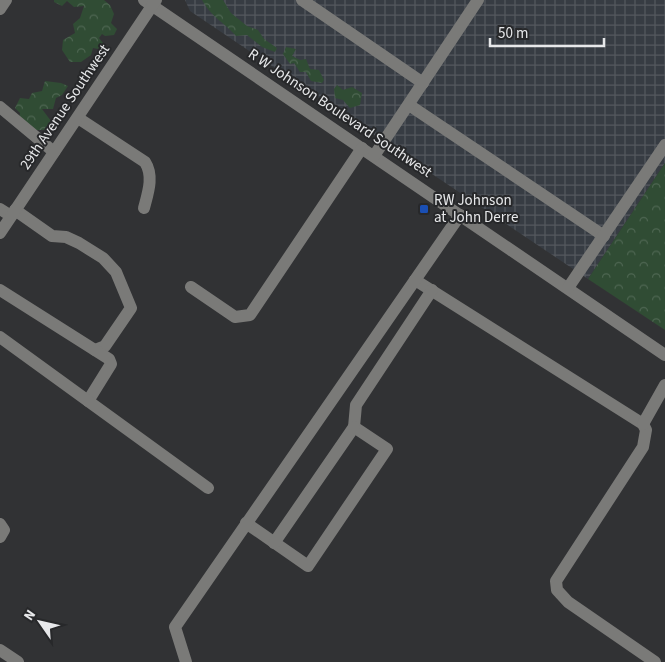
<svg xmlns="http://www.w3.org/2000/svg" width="665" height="662" viewBox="0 0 665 662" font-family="'Source Sans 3',sans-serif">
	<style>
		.industrial { fill: url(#industrial-grid) }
		.forest { fill: url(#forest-crowns) }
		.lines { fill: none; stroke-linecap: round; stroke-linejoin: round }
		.minor { stroke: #7a7a78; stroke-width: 12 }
		.transit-dot { fill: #1a4fb4; stroke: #27282a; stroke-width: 2 }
		.labels { text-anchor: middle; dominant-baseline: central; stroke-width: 4; stroke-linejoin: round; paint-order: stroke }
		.street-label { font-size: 15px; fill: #e7e8ea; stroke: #27282a }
		.poi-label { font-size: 15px; fill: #e7e8ea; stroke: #27282a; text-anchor: start }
	</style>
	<defs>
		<pattern id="industrial-grid" width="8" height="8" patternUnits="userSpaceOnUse" patternTransform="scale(1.25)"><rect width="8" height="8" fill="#373c43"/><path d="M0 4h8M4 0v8" fill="none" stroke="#54585e"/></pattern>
		<pattern id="forest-crowns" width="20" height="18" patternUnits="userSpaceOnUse" patternTransform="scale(1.25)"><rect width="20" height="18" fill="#304c34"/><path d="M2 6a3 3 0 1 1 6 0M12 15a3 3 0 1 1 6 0" fill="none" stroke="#4e6652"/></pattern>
	</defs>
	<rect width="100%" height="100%" fill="#313234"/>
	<polygon class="industrial" points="185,0 665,0 665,163 588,279 190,11"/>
	<g class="forest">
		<polygon points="54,0 104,0 110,5 114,14 111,23 117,29 114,35 105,36 102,34 99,38 103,43 98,49 93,48 91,55 81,62 70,62 62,50 63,40 75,33 73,24 80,18 84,6 74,7 67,1 62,6 54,2"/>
		<path d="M202,0H223L231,13L247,26L258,30L264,39L277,48L275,52L262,47L247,35L236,36C223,21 212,18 202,0Z"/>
		<polygon points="286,47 296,49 292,56 300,60 306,59 310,69 319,70 324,80 322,83 311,81 306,72 300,72 294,63 290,64 283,54"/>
		<polygon points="45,81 61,83 68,86 62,95 56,98 53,109 42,109 51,121 44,130 35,130 19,120 20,113 15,108 20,98 29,99 32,93 42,91"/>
		<polygon points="337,85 343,90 352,87 362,93 360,105 350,108 343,100 335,98 334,89"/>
		<polygon points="665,163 665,330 588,279"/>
	</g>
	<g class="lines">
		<g class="minor">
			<polyline points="144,0 665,355"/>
			<polyline points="302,0 423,83"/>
			<polyline points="0,9 6,0"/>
			<polyline points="409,105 604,236"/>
			<polyline points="0,107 54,152"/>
			<path d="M78,118L145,162C154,176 148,193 144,208"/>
			<polyline points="374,156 478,0"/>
			<polyline points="0,209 11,216"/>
			<polyline points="15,210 52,236 66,237 79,243 103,258 116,272 131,308 105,346 95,350"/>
			<polyline points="0,233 156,0"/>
			<polyline points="415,280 643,424 646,430 643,447 556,581 557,590 568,602 655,662"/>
			<polyline points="191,287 235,317 250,315 362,148"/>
			<polyline points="568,288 665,145"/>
			<polyline points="0,290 109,359 111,364 88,401"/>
			<polyline points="0,337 208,488"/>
			<polyline points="643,424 665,385"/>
			<polyline points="246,523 308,566 387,449 354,427 356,405 432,290"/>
			<polyline points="0,524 4,530 0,537"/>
			<polyline points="274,543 354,427"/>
			<polyline points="0,650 18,662"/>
			<polyline points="186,662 175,627 460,215"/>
		</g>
	</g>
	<rect class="transit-dot" x="419" y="204" width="10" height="10" rx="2.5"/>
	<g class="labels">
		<g class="street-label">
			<text transform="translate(65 107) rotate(-56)">29th Avenue Southwest</text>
			<text transform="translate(340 113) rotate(34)">R W Johnson Boulevard Southwest</text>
		</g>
		<g class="poi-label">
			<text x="434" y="200">RW Johnson<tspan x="434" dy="17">at John Derre</tspan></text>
		</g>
	</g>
	<g transform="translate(40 622) rotate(304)" stroke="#27282a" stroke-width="4" paint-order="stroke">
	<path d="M0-4L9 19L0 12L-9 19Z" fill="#e7e8ea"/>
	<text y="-8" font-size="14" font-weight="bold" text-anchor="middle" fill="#e7e8ea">N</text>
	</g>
	<path d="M490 38v8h114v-8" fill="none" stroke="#e7e8ea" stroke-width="2.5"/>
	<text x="498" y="38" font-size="15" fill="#e7e8ea" stroke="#27282a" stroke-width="4" paint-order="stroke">50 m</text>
</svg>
